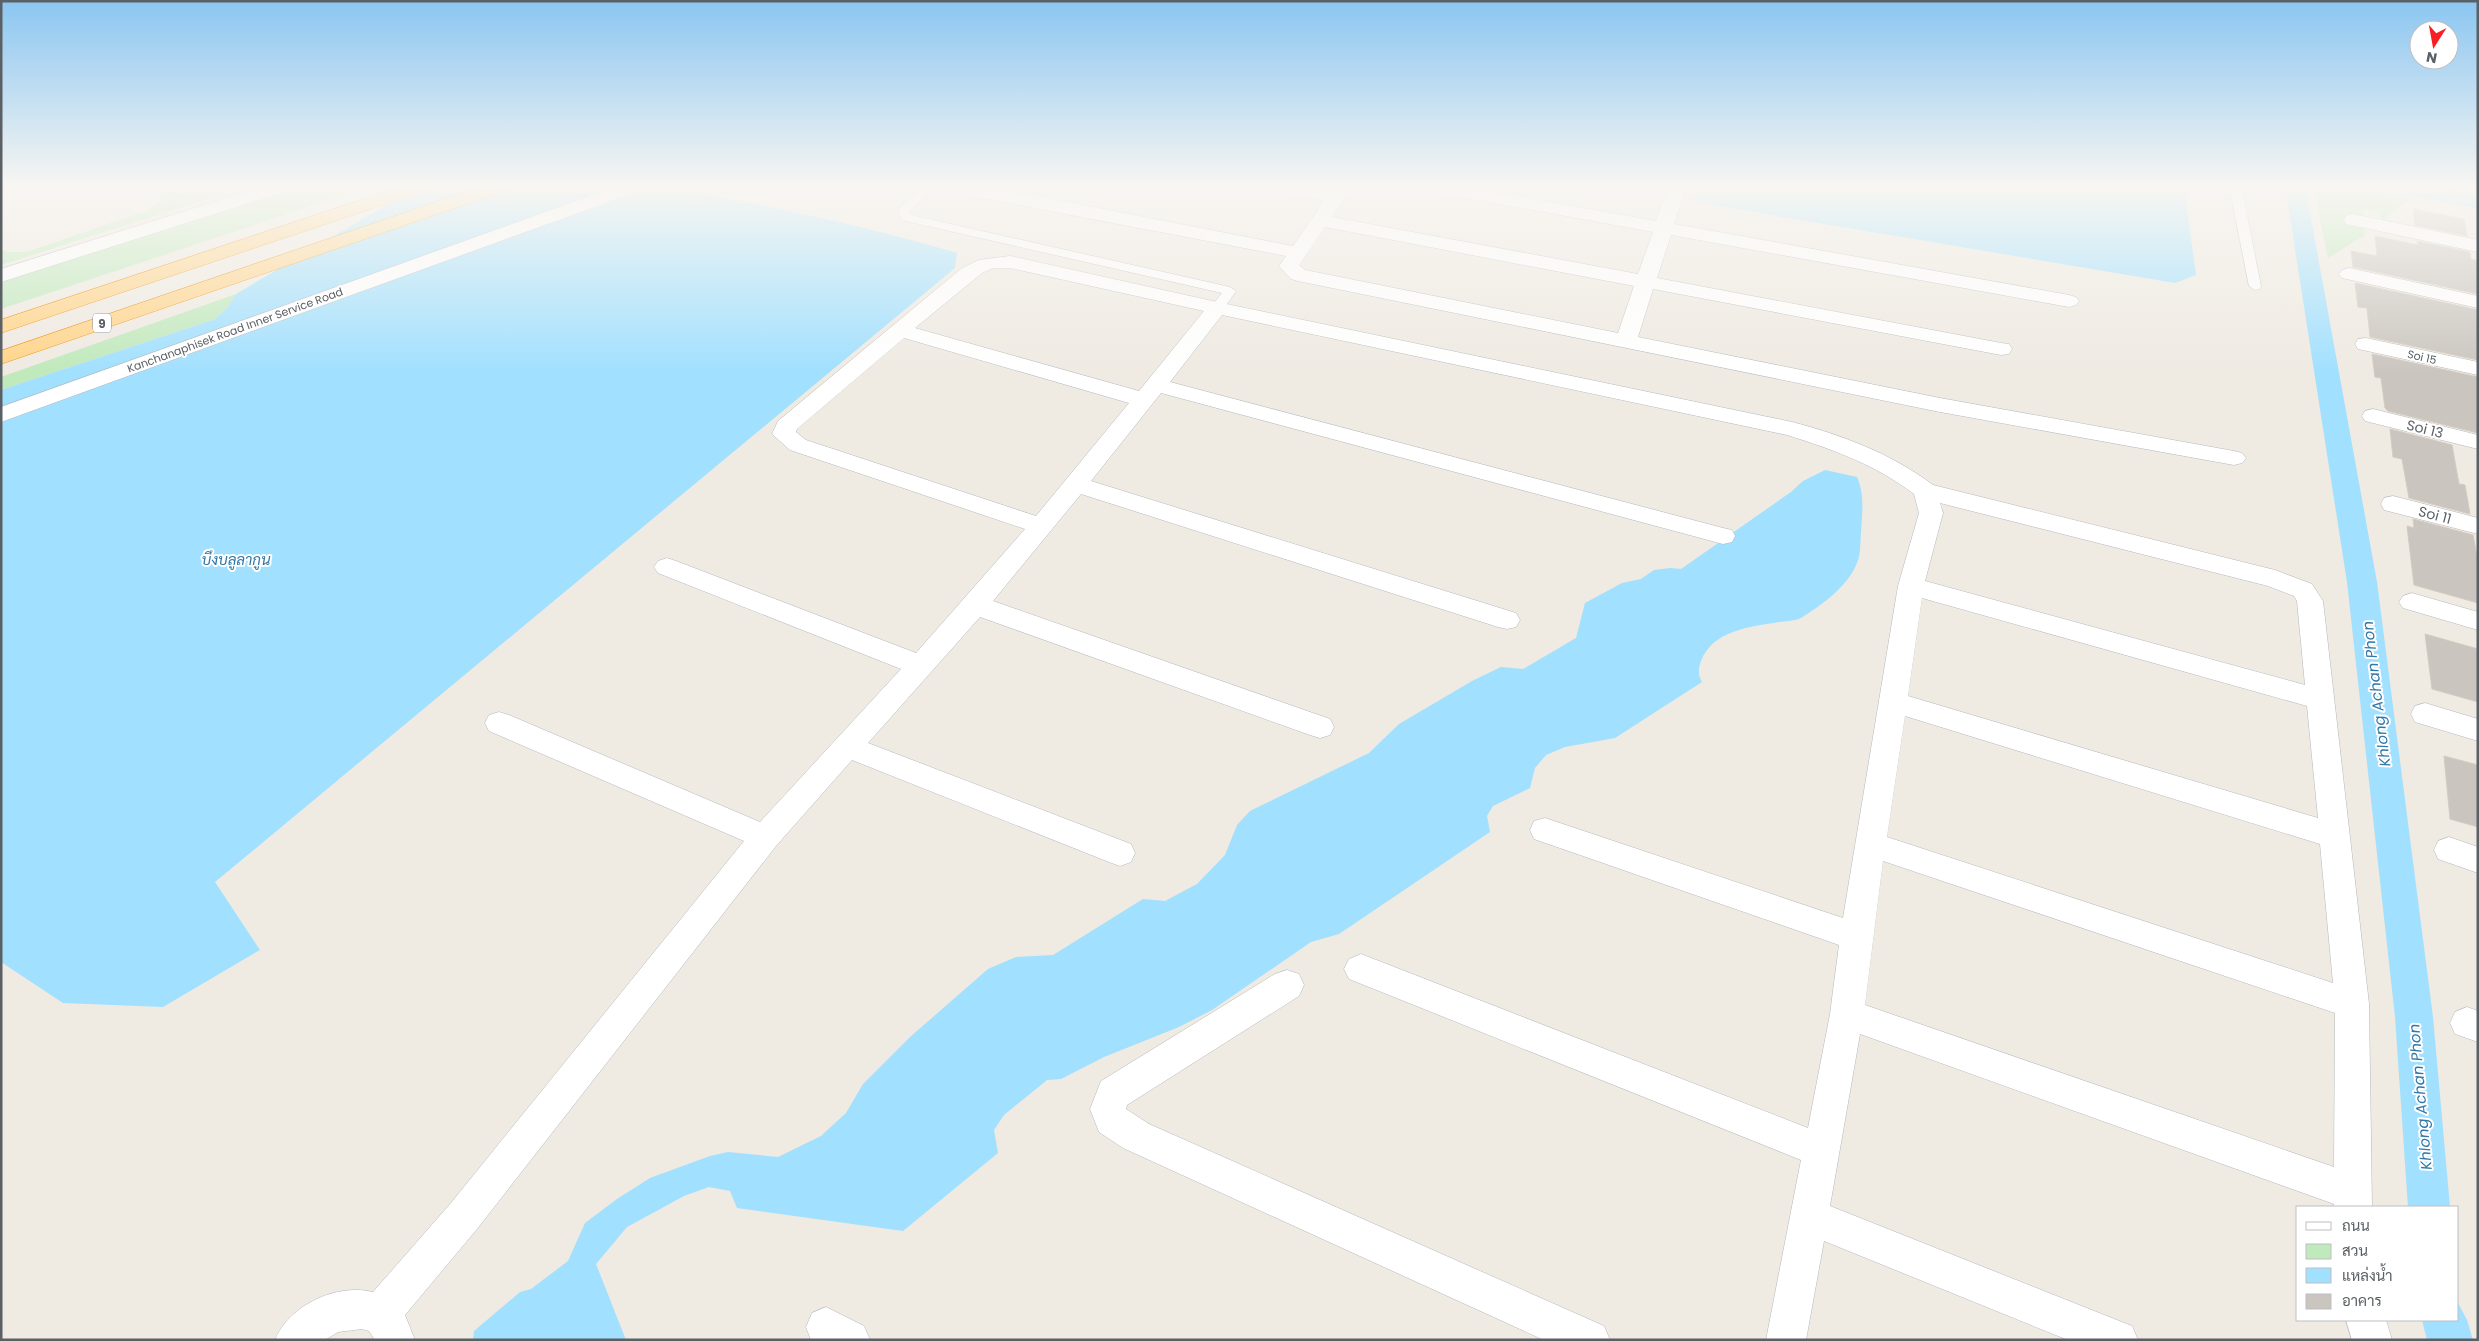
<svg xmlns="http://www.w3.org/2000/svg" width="2479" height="1341" viewBox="0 0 2479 1341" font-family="Poppins,Sarabun,sans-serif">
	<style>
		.green { fill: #c0e9bc }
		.water { fill: #a1e0ff }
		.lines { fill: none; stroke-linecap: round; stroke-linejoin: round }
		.canal { fill: #a1e0ff; fill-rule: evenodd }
		.building { fill: #cac5bf; stroke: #d4cbc0 }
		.lane-casing { stroke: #b5b9be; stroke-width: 1 }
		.street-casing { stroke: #b5b9be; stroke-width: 1 }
		.secondary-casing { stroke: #b6bac0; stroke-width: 1 }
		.highway-casing { stroke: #f08c00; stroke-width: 1 }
		.path { stroke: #96cd9f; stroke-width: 2.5; stroke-dasharray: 4 2; stroke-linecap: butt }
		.lane { fill: #fff; fill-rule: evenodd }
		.street { fill: #fff; fill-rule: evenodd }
		.secondary { fill: #fff; fill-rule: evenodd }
		.highway { fill: #ffd488; fill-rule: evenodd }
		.labels { text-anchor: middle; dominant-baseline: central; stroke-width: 4; stroke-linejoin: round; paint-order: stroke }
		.far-street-label { font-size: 11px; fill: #5a6064; stroke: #fff }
		.shield { fill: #fff; stroke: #8c9092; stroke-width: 1 }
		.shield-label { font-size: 12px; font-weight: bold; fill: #5a6064 }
		.street-label { font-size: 14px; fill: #5a6064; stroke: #fff }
		.water-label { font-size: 15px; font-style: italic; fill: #3177a7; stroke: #fff }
	</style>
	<rect width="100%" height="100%" fill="#efeae2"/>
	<g class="green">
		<polygon points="132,185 168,185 178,188 208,185 251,185 1,265 1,249 8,252 27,252 148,210 161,200 160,193"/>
		<polygon points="303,185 375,185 1,309 1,282"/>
		<polygon points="2313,185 2342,185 2410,199 2383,220 2378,212 2364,209 2363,215 2345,214 2347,225 2363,227 2365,235 2328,258"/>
		<polygon points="236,294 227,308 215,319 1,390 1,377"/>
	</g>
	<g class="water">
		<path d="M420,185H686L682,190C774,207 867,226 957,253L955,268L215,882L260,950L163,1007L63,1003L1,962V390L215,319L227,308L236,294Z"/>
		<polygon points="1697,185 2179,185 2184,188 2196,275 2175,283 1694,202"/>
		<path d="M1825,470L1857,477C1865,495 1862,513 1861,533C1860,542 1861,554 1857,563C1848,586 1822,605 1801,618C1795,621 1785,621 1779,622C1750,627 1713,630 1701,661C1698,669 1698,675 1702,682L1615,738L1565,747L1546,755L1535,768L1530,788L1493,806L1487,816L1490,832L1339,934L1311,942L1212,1010L1179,1027L1104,1057L1061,1079L1047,1080L1004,1115L994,1130L998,1153L903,1231L737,1208L730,1191L709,1187L684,1196L627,1227L596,1264L626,1340H473L474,1331L520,1292L531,1289L568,1261L585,1223L617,1199L650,1178L710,1156L728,1152L778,1157L821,1136L846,1113L863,1084L910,1037L988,969L1016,957L1053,955L1143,899L1165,901L1197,884L1225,855L1237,825L1250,811L1369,753L1399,724L1472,681L1501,667L1523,669L1576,638L1585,603L1622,583L1641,579L1654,570L1670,568L1681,569L1791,492L1803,481Z"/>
	</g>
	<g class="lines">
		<g class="canal">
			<polygon points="2285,185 2305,185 2377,582 2433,1017 2450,1207 2408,1207 2395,1017 2347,582"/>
			<polygon points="2379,185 2420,185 2478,197 2478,209 2389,191 2382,189"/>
			<polygon points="2458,1303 2467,1320 2473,1340 2427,1340 2422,1320 2458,1320"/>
		</g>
	</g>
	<g class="building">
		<polygon points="2413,209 2464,219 2467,236 2415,225"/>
		<polygon points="2375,236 2418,245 2417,241 2470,252 2471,259 2478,261 2478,294 2353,267 2351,251 2377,256"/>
		<polygon points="2355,283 2478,310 2478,360 2370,337 2367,308 2358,307"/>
		<polygon points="2372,354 2478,377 2478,433 2388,411 2385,408 2381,378 2375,377"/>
		<polygon points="2390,429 2452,445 2459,484 2465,485 2470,514 2409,498 2402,459 2393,457"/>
		<polygon points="2413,519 2473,535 2478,562 2478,603 2414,585 2407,526 2414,528"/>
		<polygon points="2425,634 2478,649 2478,702 2432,689"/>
		<polygon points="2444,756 2478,765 2478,827 2450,819"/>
	</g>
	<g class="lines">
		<defs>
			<g id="lane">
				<polygon points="923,185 936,185 910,211 911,215 1230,287 1236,291 1222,311 1217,312 1210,308 1222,293 901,220 898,210"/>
				<polygon points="2229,185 2241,185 2261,286 2260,289 2255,290 2249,286"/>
			</g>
			<g id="street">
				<path d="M960,185H980L1293,246L1324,201L1270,190L1264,189L1261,185H1300L1331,191L1335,185H1353L1332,217L1638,274L1653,232L1424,190L1418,189L1415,185H1455L1656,221L1669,185H1687L1674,224L2069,295L2076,297L2079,301L2076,305L2069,307L1671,235L1657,278L2001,343L2009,344L2012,349L2009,354L2001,355L1653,289L1638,337L1940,398L2234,451L2242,453L2246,458L2242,463L2234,465L1940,412L1298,281L1291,279L1279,266L1286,256L976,197L969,195ZM1325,227L1634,286L1618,333L1305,270L1299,265Z"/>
				<polygon points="2353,214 2478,240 2478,252 2346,224 2344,220 2346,216"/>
				<path d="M1010,256L1217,302L1792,422C1842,435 1892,454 1933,485L2275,570L2312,584L2323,601L2369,1004L2372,1207H2334V1204L1860,1034L1830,1206L2132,1326L2138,1340H2068L1824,1241L1806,1340H1766L1801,1160L1349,979L1344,969L1349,959L1361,954L1808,1128L1830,1014L1839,945L1534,839L1530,830L1534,821L1545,818L1843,918L1898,586L1919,513L1914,494C1876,465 1832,449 1787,435L1222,315L1170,382L1723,528L1732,530L1735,536L1732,542L1723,544L1161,393L1091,481L1516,613L1520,620L1516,627L1507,629L1498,627L1081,494L993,601L1330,719L1334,727L1330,735L1320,738L1310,735L980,617L868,743L1131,844L1135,853L1131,862L1120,866L1109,862L852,760L776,846L477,1229L405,1315L415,1340H375L369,1331L362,1329L338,1332L325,1340H275C289,1305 337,1283 373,1292L451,1203L744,841L489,731L485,723L489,715L499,712L509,715L760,822L901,669L658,573L654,567L658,561L667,558L676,561L916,653L1025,529L790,450L772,434L778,421L962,268L979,260ZM1010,268L1204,311L1139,391L915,328L982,273L993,268ZM904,338L1129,403L1036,516L806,440L796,432L797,429ZM1940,503L2268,586L2294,596L2297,601L2305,685L1925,581L1943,513ZM1922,598L2307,706L2318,818L1908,696ZM1905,716L2320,844L2333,983L1887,837ZM1883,861L2335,1013L2334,1167L1865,1005Z"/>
				<polygon points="2349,268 2478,296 2478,308 2342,278 2339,274 2342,270"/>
				<polygon points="2366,338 2478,362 2478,375 2358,349 2355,344 2358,339"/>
				<polygon points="2373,409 2478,435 2478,449 2365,421 2362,416 2365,411"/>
				<polygon points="2393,496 2478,518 2478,534 2384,510 2381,504 2384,498"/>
				<polygon points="2412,593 2478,612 2478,630 2403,608 2399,602 2403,596"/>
				<polygon points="2425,703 2478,719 2478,741 2415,722 2411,714 2415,706"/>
				<polygon points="2449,837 2478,847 2478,873 2438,859 2434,850 2438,841"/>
				<polygon points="1287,970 1299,974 1304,985 1299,996 1127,1105 1126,1109 1149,1124 1604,1326 1610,1340 1544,1340 1123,1148 1099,1132 1090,1109 1101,1081 1275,974"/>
				<polygon points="2467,1007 2478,1011 2478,1042 2455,1034 2450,1023 2455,1012"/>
				<polygon points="826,1307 864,1326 870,1340 811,1340 806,1327 812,1313"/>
				<polygon points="2346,1320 2386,1320 2392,1340 2352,1340"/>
			</g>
			<g id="secondary">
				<polygon points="268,185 296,185 293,189 1,282 1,269"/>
				<polygon points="621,185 647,185 644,189 1,422 1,407"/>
			</g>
			<g id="highway">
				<polygon points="406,185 433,185 430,189 1,333 1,320"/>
				<polygon points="486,185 513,185 510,189 1,364 1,351"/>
			</g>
		</defs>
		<use href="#lane" class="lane-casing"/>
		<use href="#street" class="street-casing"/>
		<use href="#secondary" class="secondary-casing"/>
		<use href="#highway" class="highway-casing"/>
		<g class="path">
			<polyline points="150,185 183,196"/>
			<polyline points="2423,185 2478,196"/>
		</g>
		<use href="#lane" class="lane"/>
		<use href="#street" class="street"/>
		<use href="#secondary" class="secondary"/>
		<use href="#highway" class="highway"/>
	</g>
	<linearGradient id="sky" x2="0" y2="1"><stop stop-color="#8bc6f1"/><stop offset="0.5" stop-color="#f8f6f2"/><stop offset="1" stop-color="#f8f6f2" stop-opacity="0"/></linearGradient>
	<rect width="2479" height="373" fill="url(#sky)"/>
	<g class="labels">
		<g class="far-street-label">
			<text transform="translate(235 330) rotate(-20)">Kanchanaphisek Road Inner Service Road</text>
			<text transform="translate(2422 357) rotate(13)">Soi 15</text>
		</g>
		<rect class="shield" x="93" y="313.5" width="18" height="19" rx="4"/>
		<g class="shield-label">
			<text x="102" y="323">9</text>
		</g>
		<g class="street-label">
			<text transform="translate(2425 429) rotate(14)">Soi 13</text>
			<text transform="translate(2435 515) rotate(15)">Soi 11</text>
		</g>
		<g class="water-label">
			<text x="236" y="559">บึงบลูลากูน</text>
			<text transform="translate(2376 694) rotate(-97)">Khlong Achan Phon</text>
			<text transform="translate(2420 1097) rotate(-95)">Khlong Achan Phon</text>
		</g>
	</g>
	<rect width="2479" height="1341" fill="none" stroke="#5a6064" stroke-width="5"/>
	<rect x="2296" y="1206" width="162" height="115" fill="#ffffff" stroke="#bdbfc1"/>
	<rect x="2306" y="1222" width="25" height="8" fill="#ffffff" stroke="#bdbfc1"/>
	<text x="2342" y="1231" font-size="15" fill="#5a6064">ถนน</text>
	<rect x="2306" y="1244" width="25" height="15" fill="#c0e9bc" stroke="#bdbfc1"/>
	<text x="2342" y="1256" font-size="15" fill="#5a6064">สวน</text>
	<rect x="2306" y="1268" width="25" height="15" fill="#a1e0ff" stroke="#bdbfc1"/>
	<text x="2342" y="1281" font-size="15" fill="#5a6064">แหล่งน้ำ</text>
	<rect x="2306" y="1294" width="25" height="15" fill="#cac5bf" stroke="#bdbfc1"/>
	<text x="2342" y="1306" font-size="15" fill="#5a6064">อาคาร</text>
	<g transform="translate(2434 45) rotate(191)"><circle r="24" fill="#ffffff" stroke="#bdbfc1"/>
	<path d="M0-4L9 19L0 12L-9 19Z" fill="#f81e24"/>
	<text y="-8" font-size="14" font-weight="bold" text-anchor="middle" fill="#5a6064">N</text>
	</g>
</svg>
